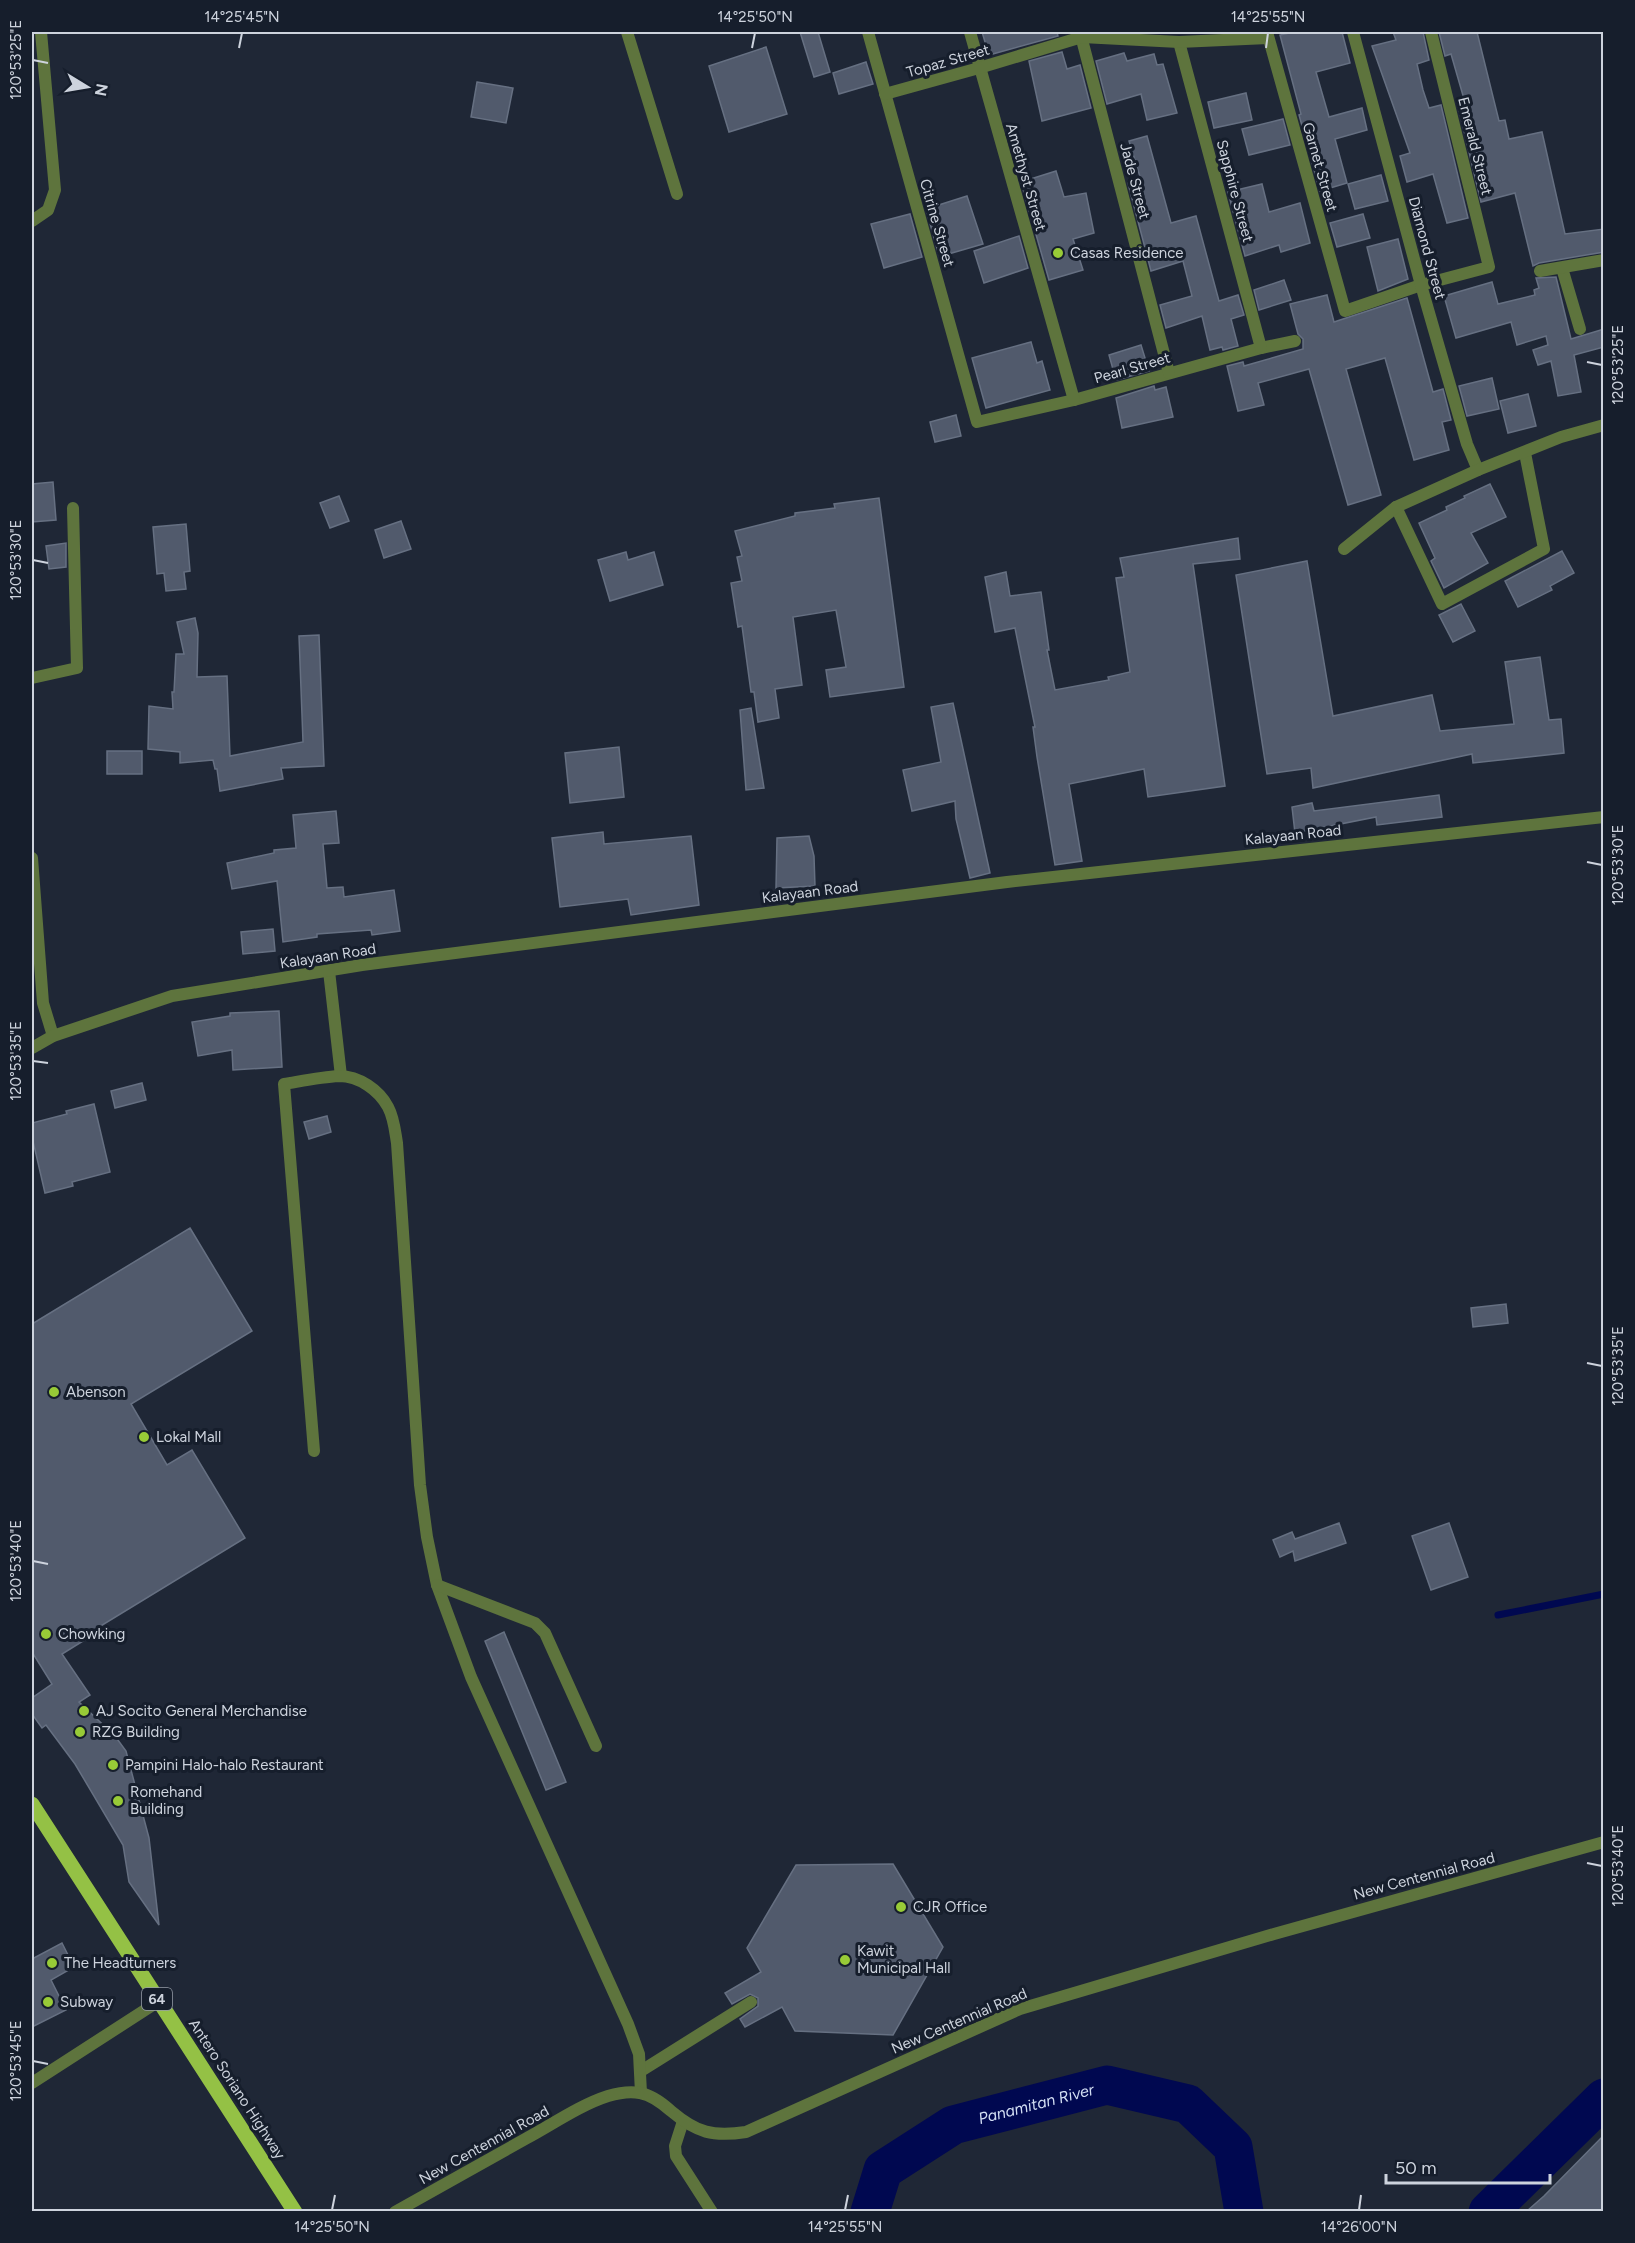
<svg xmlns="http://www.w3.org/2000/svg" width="1635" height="2243" viewBox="0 0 1635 2243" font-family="Figtree,sans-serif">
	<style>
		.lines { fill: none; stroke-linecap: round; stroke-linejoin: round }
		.stream { stroke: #000850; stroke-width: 7 }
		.river { stroke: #000850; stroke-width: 39 }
		.building { fill: #515a6c; stroke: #667082; stroke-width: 1.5 }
		.pedestrian { stroke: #5e743d; stroke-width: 12 }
		.minor { stroke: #5e743d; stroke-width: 12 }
		.tertiary { stroke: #5e743d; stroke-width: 12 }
		.primary { stroke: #94c145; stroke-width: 15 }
		.ticks { fill: none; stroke: #cdd3dd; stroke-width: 2 }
		.poi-dot { fill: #98cb37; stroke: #161e2c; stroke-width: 2 }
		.labels { text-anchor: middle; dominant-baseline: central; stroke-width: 6; stroke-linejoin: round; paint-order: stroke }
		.shield { fill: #161e2c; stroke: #969da8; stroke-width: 1.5 }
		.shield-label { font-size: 14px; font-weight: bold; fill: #cdd3dd }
		.street-label { font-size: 15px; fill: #cdd3dd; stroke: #161e2c }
		.poi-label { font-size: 15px; fill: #cdd3dd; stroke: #161e2c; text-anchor: start }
		.water-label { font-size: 16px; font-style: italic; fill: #d2def3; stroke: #161e2c }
		.neatline { fill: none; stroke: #cdd3dd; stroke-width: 2 }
		.ticks-label { font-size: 15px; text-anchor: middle; fill: #cdd3dd }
	</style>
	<rect width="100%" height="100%" fill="#1f2736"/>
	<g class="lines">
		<polyline class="stream" points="1498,1615 1604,1594"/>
		<g class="river">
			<path id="s1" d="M870,2212L883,2170L953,2125L1107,2085L1188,2104L1233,2147L1244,2212"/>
			<polyline points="1488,2212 1604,2098"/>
		</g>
	</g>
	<g class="building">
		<polygon points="800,32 818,32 830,72 814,77"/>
		<polygon points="982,32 1057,32 1058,36 989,55"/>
		<polygon points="1294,32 1342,32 1350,63 1316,72 1329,117 1362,108 1367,130 1335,139 1347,183 1320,191 1299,115 1301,114 1280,35"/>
		<polygon points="1393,32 1423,32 1429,60 1417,64 1423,90 1429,108 1441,105 1468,218 1447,223 1433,174 1407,182 1400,156 1410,153 1372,46 1396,40"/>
		<polygon points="1439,32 1477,32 1499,121 1505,120 1509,139 1542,132 1565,234 1604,229 1604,252 1539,263 1533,266 1515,193 1481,202 1457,101 1464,99 1451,54 1445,56"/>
		<polygon points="766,47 787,114 729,132 709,66"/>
		<polygon points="1062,52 1067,69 1080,65 1091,108 1042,121 1029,61"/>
		<polygon points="1124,53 1127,61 1154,54 1157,65 1163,64 1177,113 1147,120 1141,94 1107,104 1096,61"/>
		<polygon points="866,62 873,84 839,94 833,73"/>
		<polygon points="477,82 513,88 506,123 471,117"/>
		<polygon points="1246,93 1252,120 1214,128 1208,102"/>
		<polygon points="1283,119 1290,145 1249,155 1242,129"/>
		<polygon points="1147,136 1171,223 1196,216 1219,301 1238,295 1244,315 1231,319 1238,346 1223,350 1222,347 1210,350 1202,316 1166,328 1160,305 1192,296 1183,261 1151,271 1128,183 1141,180 1129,141"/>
		<polygon points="1056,171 1064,197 1086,193 1094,233 1073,239 1083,270 1049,280 1021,182"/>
		<polygon points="1381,175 1388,201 1355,209 1348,184"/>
		<polygon points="1262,184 1269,212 1300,203 1310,243 1281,252 1279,245 1245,256 1228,192"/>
		<polygon points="967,196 983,244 945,255 944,251 938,252 926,209"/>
		<polygon points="910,214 922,257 884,268 871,224"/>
		<polygon points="1363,214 1370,238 1337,247 1330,223"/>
		<polygon points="1019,236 1028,268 984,283 974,251"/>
		<polygon points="1398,239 1408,279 1378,291 1367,247"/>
		<polygon points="1556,277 1571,339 1604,329 1604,347 1574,355 1581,392 1558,396 1551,361 1538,365 1533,350 1548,345 1546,336 1517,345 1511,322 1456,338 1444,296 1492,282 1498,304 1535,295 1534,290 1539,288 1536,278"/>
		<polygon points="1284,280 1291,300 1259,310 1254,290"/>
		<polygon points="1327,295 1334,322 1407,298 1433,392 1443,389 1451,420 1442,422 1449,450 1414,460 1385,358 1346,369 1381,495 1348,505 1309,369 1258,383 1264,405 1238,411 1227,366 1243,362 1244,366 1303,349 1303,339 1298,334 1290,304"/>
		<polygon points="1031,342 1037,363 1042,361 1050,390 986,408 972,358"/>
		<polygon points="1141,345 1149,371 1116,380 1109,355"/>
		<polygon points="1492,378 1499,409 1467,416 1459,386"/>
		<polygon points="1154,386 1155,390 1166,387 1173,417 1122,428 1116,398"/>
		<polygon points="1528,394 1536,426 1508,433 1500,401"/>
		<polygon points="956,415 961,436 935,442 930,422"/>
		<polygon points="53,482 56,520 32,522 32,484"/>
		<polygon points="1490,484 1506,517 1471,533 1488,563 1444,588 1431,561 1435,558 1419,523 1447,510 1446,507 1465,498 1464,496"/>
		<polygon points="339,496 349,521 330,528 320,503"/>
		<polygon points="879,498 904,687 830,697 826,670 846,667 836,610 793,617 802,685 775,689 779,718 758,722 754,692 751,692 742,626 738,627 731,583 742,581 737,557 742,556 735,531 795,516 795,513 835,508 834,504"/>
		<polygon points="401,521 411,549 384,558 375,530"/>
		<polygon points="186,524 190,571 184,572 186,589 166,591 164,573 157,574 153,527"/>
		<polygon points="1238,538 1240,559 1193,564 1225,786 1148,797 1144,769 1069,784 1082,861 1055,865 1037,757 1033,727 1035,727 1015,628 995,632 985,577 1006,572 1010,596 1041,592 1049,650 1047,650 1055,690 1109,680 1108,677 1130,672 1116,578 1124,577 1120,558"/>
		<polygon points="66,543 66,567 49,569 46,546"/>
		<polygon points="1562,551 1574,573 1550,586 1552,590 1518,607 1505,581"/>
		<polygon points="626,552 628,560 654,552 663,585 610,601 598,560"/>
		<polygon points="1307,561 1333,716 1432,695 1440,731 1514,724 1505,662 1540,657 1549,720 1561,719 1564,753 1473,763 1472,754 1313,788 1311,768 1267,774 1236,575"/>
		<polygon points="1461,604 1475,631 1453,642 1439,615"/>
		<polygon points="195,618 198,633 197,677 227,676 230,756 303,742 299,636 319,635 324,766 281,768 283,779 220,791 217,769 215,769 213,760 180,763 180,752 148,749 149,706 173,709 172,692 174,692 176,654 184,654 177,622"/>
		<polygon points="953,703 990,873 970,878 956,819 955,801 912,811 903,770 941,762 931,707"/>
		<polygon points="751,708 764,788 746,790 740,710"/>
		<polygon points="619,747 624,797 570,803 565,753"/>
		<rect x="107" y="751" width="35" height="23"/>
		<polygon points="1439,795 1442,817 1377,825 1376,817 1295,833 1292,807 1312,803 1314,811"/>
		<polygon points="336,811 339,843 323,844 327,888 343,887 344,897 394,890 400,931 372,935 371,930 317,934 317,937 283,942 277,881 232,889 227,863 274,853 274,850 296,848 293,815"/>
		<polygon points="603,832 604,844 691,836 699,905 631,915 628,899 560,907 552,838"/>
		<polygon points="809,836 814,856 815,886 776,888 777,838"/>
		<polygon points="273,929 275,951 243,954 241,932"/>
		<polygon points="279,1011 282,1067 233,1070 232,1050 198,1056 192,1022 230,1016 230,1013"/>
		<polygon points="142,1083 146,1100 115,1108 111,1091"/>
		<polygon points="94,1104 110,1172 72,1182 73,1186 45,1193 32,1137 32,1123 67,1114 66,1111"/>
		<polygon points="327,1116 331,1132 309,1139 304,1122"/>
		<polygon points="190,1228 252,1331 131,1404 167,1465 192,1450 245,1538 94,1630 96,1633 62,1654 90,1695 79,1702 115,1736 126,1751 149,1838 159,1925 129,1882 123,1845 75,1764 46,1725 42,1728 32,1714 32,1698 52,1684 32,1652 32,1324"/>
		<polygon points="1506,1304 1508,1323 1473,1327 1471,1308"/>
		<polygon points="1339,1523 1346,1543 1295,1561 1293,1551 1280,1557 1273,1540 1292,1532 1295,1539"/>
		<polygon points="1449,1523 1468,1577 1431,1590 1412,1536"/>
		<polygon points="504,1632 566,1782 546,1790 485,1641"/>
		<polygon points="893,1864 943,1947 893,2035 795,2031 782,2007 745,2027 740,2019 758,2006 758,1998 750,1994 732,2004 725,1993 761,1972 747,1948 796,1865"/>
		<polygon points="62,1943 74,1967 51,1980 66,2010 32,2027 32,1959"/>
		<polygon points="1604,2135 1604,2211 1527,2211 1544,2196"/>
	</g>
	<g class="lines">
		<polyline class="pedestrian" points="641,2071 751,2002"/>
		<g class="minor">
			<polyline points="627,32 677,194"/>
			<polyline points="868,32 977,422 1074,400 1261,348 1295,341"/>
			<polyline points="970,32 1074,400"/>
			<polyline points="1080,32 1169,373"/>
			<polyline points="1267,32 1345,311 1421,285 1489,267 1431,32"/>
			<polyline points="1353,32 1421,285 1467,444 1478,470"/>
			<polyline points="1179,42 1261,348"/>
			<polyline points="885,94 979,68 1082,37 1179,42 1268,38"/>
			<polyline points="32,221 48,210 55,190 41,32"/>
			<polyline points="1562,268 1580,329"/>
			<polyline points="1540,271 1604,260"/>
			<polyline points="1396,507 1442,604 1544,549 1525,453"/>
			<polyline points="1344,549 1396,507 1478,470 1561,437 1604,425"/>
			<polyline points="32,678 77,668 73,508"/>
			<polyline points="32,858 43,1003 53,1036"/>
			<polyline points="329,971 341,1076"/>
			<path d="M314,1451L284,1084C302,1081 321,1077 339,1076C359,1076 379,1090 388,1107C394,1118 395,1131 397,1143L420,1485L427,1537L437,1585L471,1677L628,2024L639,2054L641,2093"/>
			<polyline points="437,1585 535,1623 545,1633 596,1746"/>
			<polyline points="32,2083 159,2001"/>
			<polyline points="683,2121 675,2146 676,2156 712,2212"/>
		</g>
		<g class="tertiary">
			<polyline points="32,1048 53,1036 172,996 362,965 1007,882 1604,817"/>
			<path d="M395,2212C439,2187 483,2163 527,2138C553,2124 580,2105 608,2096C618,2093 630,2091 640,2093C652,2095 662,2103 671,2111C697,2133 713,2137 746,2132L1020,2009L1274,1934L1604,1842"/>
		</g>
		<polyline class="primary" points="32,1804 295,2212"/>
	</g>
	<path class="ticks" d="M239,48L242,33M752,48L755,33M1266,48L1268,33M33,60L48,63M1587,362L1602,365M33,560L48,563M1587,862L1602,865M33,1061L48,1063M1587,1363L1602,1366M33,1561L48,1564M1587,1863L1602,1866M33,2061L48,2064M332,2210L335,2195M845,2210L848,2195M1359,2210L1361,2195"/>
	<g class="poi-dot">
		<circle cx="1058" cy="253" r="6"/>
		<circle cx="54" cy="1392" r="6"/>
		<circle cx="144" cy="1437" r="6"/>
		<circle cx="46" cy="1634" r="6"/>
		<circle cx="84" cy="1711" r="6"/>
		<circle cx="80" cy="1732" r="6"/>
		<circle cx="113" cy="1765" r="6"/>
		<circle cx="118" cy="1801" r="6"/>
		<circle cx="901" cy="1907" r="6"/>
		<circle cx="845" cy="1960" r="6"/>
		<circle cx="52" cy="1963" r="6"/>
		<circle cx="48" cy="2002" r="6"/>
	</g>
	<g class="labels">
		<rect class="shield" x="142" y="1988" width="30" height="22" rx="4.5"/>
		<g class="shield-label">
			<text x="157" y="1999">64</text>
		</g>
		<g class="street-label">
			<text transform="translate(948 61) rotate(-16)">Topaz Street</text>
			<text transform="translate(1475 146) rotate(76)">Emerald Street</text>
			<text transform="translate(1320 167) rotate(74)">Garnet Street</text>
			<text transform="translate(1026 177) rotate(74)">Amethyst Street</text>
			<text transform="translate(1135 181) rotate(75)">Jade Street</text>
			<text transform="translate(1235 191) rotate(75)">Sapphire Street</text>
			<text transform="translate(937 223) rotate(74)">Citrine Street</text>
			<text transform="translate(1427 248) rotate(75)">Diamond Street</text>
			<text transform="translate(1132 368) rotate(-16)">Pearl Street</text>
			<text transform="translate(1293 835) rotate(-6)">Kalayaan Road</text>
			<text transform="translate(810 892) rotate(-7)">Kalayaan Road</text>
			<text transform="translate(328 956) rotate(-9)">Kalayaan Road</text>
			<text transform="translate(1424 1876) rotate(-15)">New Centennial Road</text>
			<text transform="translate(959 2021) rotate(-23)">New Centennial Road</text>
			<text transform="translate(237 2089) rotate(57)">Antero Soriano Highway</text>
			<text transform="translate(484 2145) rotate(-29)">New Centennial Road</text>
		</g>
		<g class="poi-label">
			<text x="1070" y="253">Casas Residence</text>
			<text x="66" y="1392">Abenson</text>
			<text x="156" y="1437">Lokal Mall</text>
			<text x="58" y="1634">Chowking</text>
			<text x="96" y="1711">AJ Socito General Merchandise</text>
			<text x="92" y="1732">RZG Building</text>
			<text x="125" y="1765">Pampini Halo-halo Restaurant</text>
			<text x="130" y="1792">Romehand<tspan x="130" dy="17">Building</tspan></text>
			<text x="913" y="1907">CJR Office</text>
			<text x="857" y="1951">Kawit<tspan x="857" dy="17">Municipal Hall</tspan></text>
			<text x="64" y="1963">The Headturners</text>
			<text x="60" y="2002">Subway</text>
		</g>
		<g class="water-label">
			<text stroke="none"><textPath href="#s1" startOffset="213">Panamitan River</textPath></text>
		</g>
	</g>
	<rect width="1635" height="2243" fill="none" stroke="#161e2c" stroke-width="66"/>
	<g transform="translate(87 87) rotate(101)" stroke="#161e2c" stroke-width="4.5" paint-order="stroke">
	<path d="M0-4.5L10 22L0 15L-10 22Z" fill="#cdd3dd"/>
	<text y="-9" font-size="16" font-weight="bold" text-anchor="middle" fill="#cdd3dd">N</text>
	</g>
	<path d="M1386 2174v9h164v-9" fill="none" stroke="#cdd3dd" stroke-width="3"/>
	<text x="1395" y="2174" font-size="18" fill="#cdd3dd" stroke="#161e2c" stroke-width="4.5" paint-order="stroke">50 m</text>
	<rect x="33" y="33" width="1569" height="2177" class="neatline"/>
	<g class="ticks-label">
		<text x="242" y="22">14°25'45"N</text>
		<text x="755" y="22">14°25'50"N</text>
		<text x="1268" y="22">14°25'55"N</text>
		<text transform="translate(16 60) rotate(-90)" y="5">120°53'25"E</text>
		<text transform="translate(1618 365) rotate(-90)" y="5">120°53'25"E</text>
		<text transform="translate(16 560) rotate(-90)" y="5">120°53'30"E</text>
		<text transform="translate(1618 865) rotate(-90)" y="5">120°53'30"E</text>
		<text transform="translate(16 1061) rotate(-90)" y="5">120°53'35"E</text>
		<text transform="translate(1618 1366) rotate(-90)" y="5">120°53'35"E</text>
		<text transform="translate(16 1561) rotate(-90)" y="5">120°53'40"E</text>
		<text transform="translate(1618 1866) rotate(-90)" y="5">120°53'40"E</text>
		<text transform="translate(16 2061) rotate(-90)" y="5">120°53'45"E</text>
		<text x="332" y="2232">14°25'50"N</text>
		<text x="845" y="2232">14°25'55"N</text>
		<text x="1359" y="2232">14°26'00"N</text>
	</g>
</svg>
